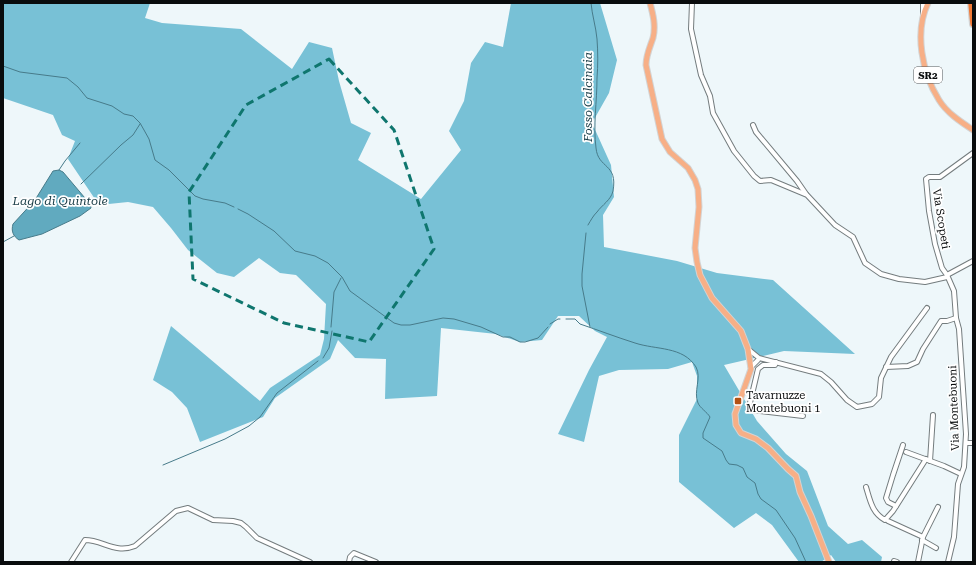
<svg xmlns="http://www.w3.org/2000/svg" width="976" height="565" viewBox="0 0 976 565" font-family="'Roboto Serif',serif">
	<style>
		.forest { fill: #78c1d6 }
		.water { fill: #61aabf; stroke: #477b8a }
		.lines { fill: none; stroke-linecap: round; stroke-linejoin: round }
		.stream { stroke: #477b8a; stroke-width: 1 }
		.minor-casing { stroke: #747c7e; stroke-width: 6 }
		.major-casing { stroke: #d3d3d3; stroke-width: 7 }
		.highway-casing { stroke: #d3d3d3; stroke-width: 8 }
		.minor { stroke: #fff; stroke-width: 4 }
		.major { stroke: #f7af86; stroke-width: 5 }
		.highway { stroke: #f17a36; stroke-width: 5.5 }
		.marked { fill: none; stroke: #0f766e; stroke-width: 3; stroke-dasharray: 8 5; stroke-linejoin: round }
		.poi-dot { fill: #b45214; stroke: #fff; stroke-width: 1.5 }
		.labels { text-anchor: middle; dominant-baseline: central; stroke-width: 3.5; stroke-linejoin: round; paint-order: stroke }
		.shield { fill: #fff; stroke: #535556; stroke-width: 1 }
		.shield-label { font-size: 10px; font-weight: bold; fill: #090c0d }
		.street-label { font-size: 11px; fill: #090c0d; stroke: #fff }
		.poi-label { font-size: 11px; fill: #090c0d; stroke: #fff; text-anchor: start }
		.water-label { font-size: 12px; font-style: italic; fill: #1a3d47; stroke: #fff }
	</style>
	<rect width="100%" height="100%" fill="#eef7fa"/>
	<polygon class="forest" points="3,3 150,3 145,18 162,23 241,29 292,69 309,42 332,48 339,81 351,123 371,133 358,160 421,199 461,150 449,131 464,101 471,63 485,42 503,47 511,3 600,3 617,60 609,93 592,123 611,165 614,197 603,215 604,247 677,261 717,273 773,280 855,354 784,351 724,365 757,421 786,454 807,471 828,526 848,544 862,540 882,557 881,562 836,562 831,555 821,562 799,562 772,525 756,513 734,528 679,482 679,435 697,399 697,376 692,362 668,369 619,370 599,376 584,442 558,434 589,370 607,337 595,331 579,316 558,316 542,340 520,342 496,334 441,328 437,396 385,399 386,359 355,358 338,340 330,359 275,398 263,417 200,442 187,408 172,392 153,380 171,326 260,401 270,388 320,355 324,339 326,304 296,275 280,273 259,258 234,277 217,273 188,250 171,228 153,207 128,202 99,205 68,159 75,141 62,135 53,115 3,98"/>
	<path class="water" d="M59,170L63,172L90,204L91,208L80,216L42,234L19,240C13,236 11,231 13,224L35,200L53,171Z"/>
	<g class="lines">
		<g class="stream">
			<polyline points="3,66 20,72 67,78 78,87 87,98 112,106 124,114 133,116 140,123 144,130 149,139 155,160 169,170 195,196 203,199 225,203 234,207"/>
			<polyline points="59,170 65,161 80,143"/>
			<polyline points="81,184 121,145 133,135 140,124"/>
			<polyline points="238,209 248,214 274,231 295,251 315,256 328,263 342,277 350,291 394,323 401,325 410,325 443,318 454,319 481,327 503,337 510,337 520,342 525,342 538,338 548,327"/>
			<path d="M588,225C591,220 593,216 597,212C602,205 611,200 613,191C618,163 598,169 596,148C593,125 597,102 597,78C598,66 598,52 597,39C596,27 592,15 591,3"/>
			<polyline points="586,233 582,274 582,286 590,327"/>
			<polyline points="3,242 14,236"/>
			<path d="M566,319H575L580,324C598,330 616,337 635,343C656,350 683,346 696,367C702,378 693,391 698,403C700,408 707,412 710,417L703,433V438L722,451L726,460L729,464L737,465L743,468L747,477L755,483L758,494L761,499L776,510L795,538L806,562"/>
			<polyline points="550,324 558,319 560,319"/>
			<polyline points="331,327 334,292 341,278"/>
			<polyline points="323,358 329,348 332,331"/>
			<polyline points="163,465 225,439 249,426 260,417 277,393 318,361"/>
		</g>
		<defs>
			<g id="minor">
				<polyline points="692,3 691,29 701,75 710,96 713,113 734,151 754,176 760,181 771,180 807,195 835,225 853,237 865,263 881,274 899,279 925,282 947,277"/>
				<polyline points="923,3 923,15"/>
				<polyline points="753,125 756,132 797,181 806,194"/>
				<polyline points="947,275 973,261"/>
				<polyline points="748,349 759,358 821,374 831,382 847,400 857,407 872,404 879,397 881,378 891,357 927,308"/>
				<polyline points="776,362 775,365 763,365 758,369 749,407 752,410 803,416"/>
				<polyline points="751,367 758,360"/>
				<polyline points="886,367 908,366 917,362 923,349 941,321 947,321 956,318"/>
				<polyline points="966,443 973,443"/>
				<polyline points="906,452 944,466 961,474"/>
				<polyline points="930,461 933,415"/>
				<path d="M866,487C870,500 872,513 885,520L893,511L926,459"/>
				<polyline points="896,506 888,502 886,498 893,475 903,445"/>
				<polyline points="888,521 923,537"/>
				<polyline points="922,540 936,548"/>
				<polyline points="894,561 897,562"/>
				<path d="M71,562L85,540C103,540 115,554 135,546L176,511L188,508L213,520L233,521L241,523L246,527L257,538L310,562"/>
				<polyline points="349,562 350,557 354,553 376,562"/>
				<polyline points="918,562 923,537 938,507"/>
				<polyline points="948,562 954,537 958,484 964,467 966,434 959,329 956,318 954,291 947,275 942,268 935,244 929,211 926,179 929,177 940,177 973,153"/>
			</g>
			<g id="major">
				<path d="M650,3C653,14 656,26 653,38C650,47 646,55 646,65L662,139L670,152L688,168L695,180L698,189L699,207L695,248L697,262L700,275L712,298L741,331L748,349L751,369L735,414L736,425L741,433L756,439L768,448L788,469L796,476L800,492L811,516L829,562"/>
				<path d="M928,3C914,32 922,73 939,100C947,113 961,122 973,130"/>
			</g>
			<polyline id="highway" points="971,3 973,24"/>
		</defs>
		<use href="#minor" class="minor-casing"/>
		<use href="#major" class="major-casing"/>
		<use href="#highway" class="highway-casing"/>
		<use href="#minor" class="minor"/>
		<use href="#major" class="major"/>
		<use href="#highway" class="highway"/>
	</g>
	<path class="marked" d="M329,59L394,130L434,249L369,342L284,323L193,279L189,192L246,105Z"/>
	<rect class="poi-dot" x="734" y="397" width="8" height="8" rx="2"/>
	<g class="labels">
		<rect class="shield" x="914" y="67" width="28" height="16" rx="3"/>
		<g class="shield-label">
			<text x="928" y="75">SR2</text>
		</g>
		<g class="street-label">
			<text transform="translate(941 219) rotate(81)">Via Scopeti</text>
			<text transform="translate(954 408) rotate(-92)">Via Montebuoni</text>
		</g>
		<g class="poi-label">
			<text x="746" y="395">Tavarnuzze<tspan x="746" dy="13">Montebuoni 1</tspan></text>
		</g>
		<g class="water-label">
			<text transform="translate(588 97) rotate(-90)">Fosso Calcinaia</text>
			<text x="60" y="201">Lago di Quintole</text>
		</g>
	</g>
	<rect width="976" height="565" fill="none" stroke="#090c0d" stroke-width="8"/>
</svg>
